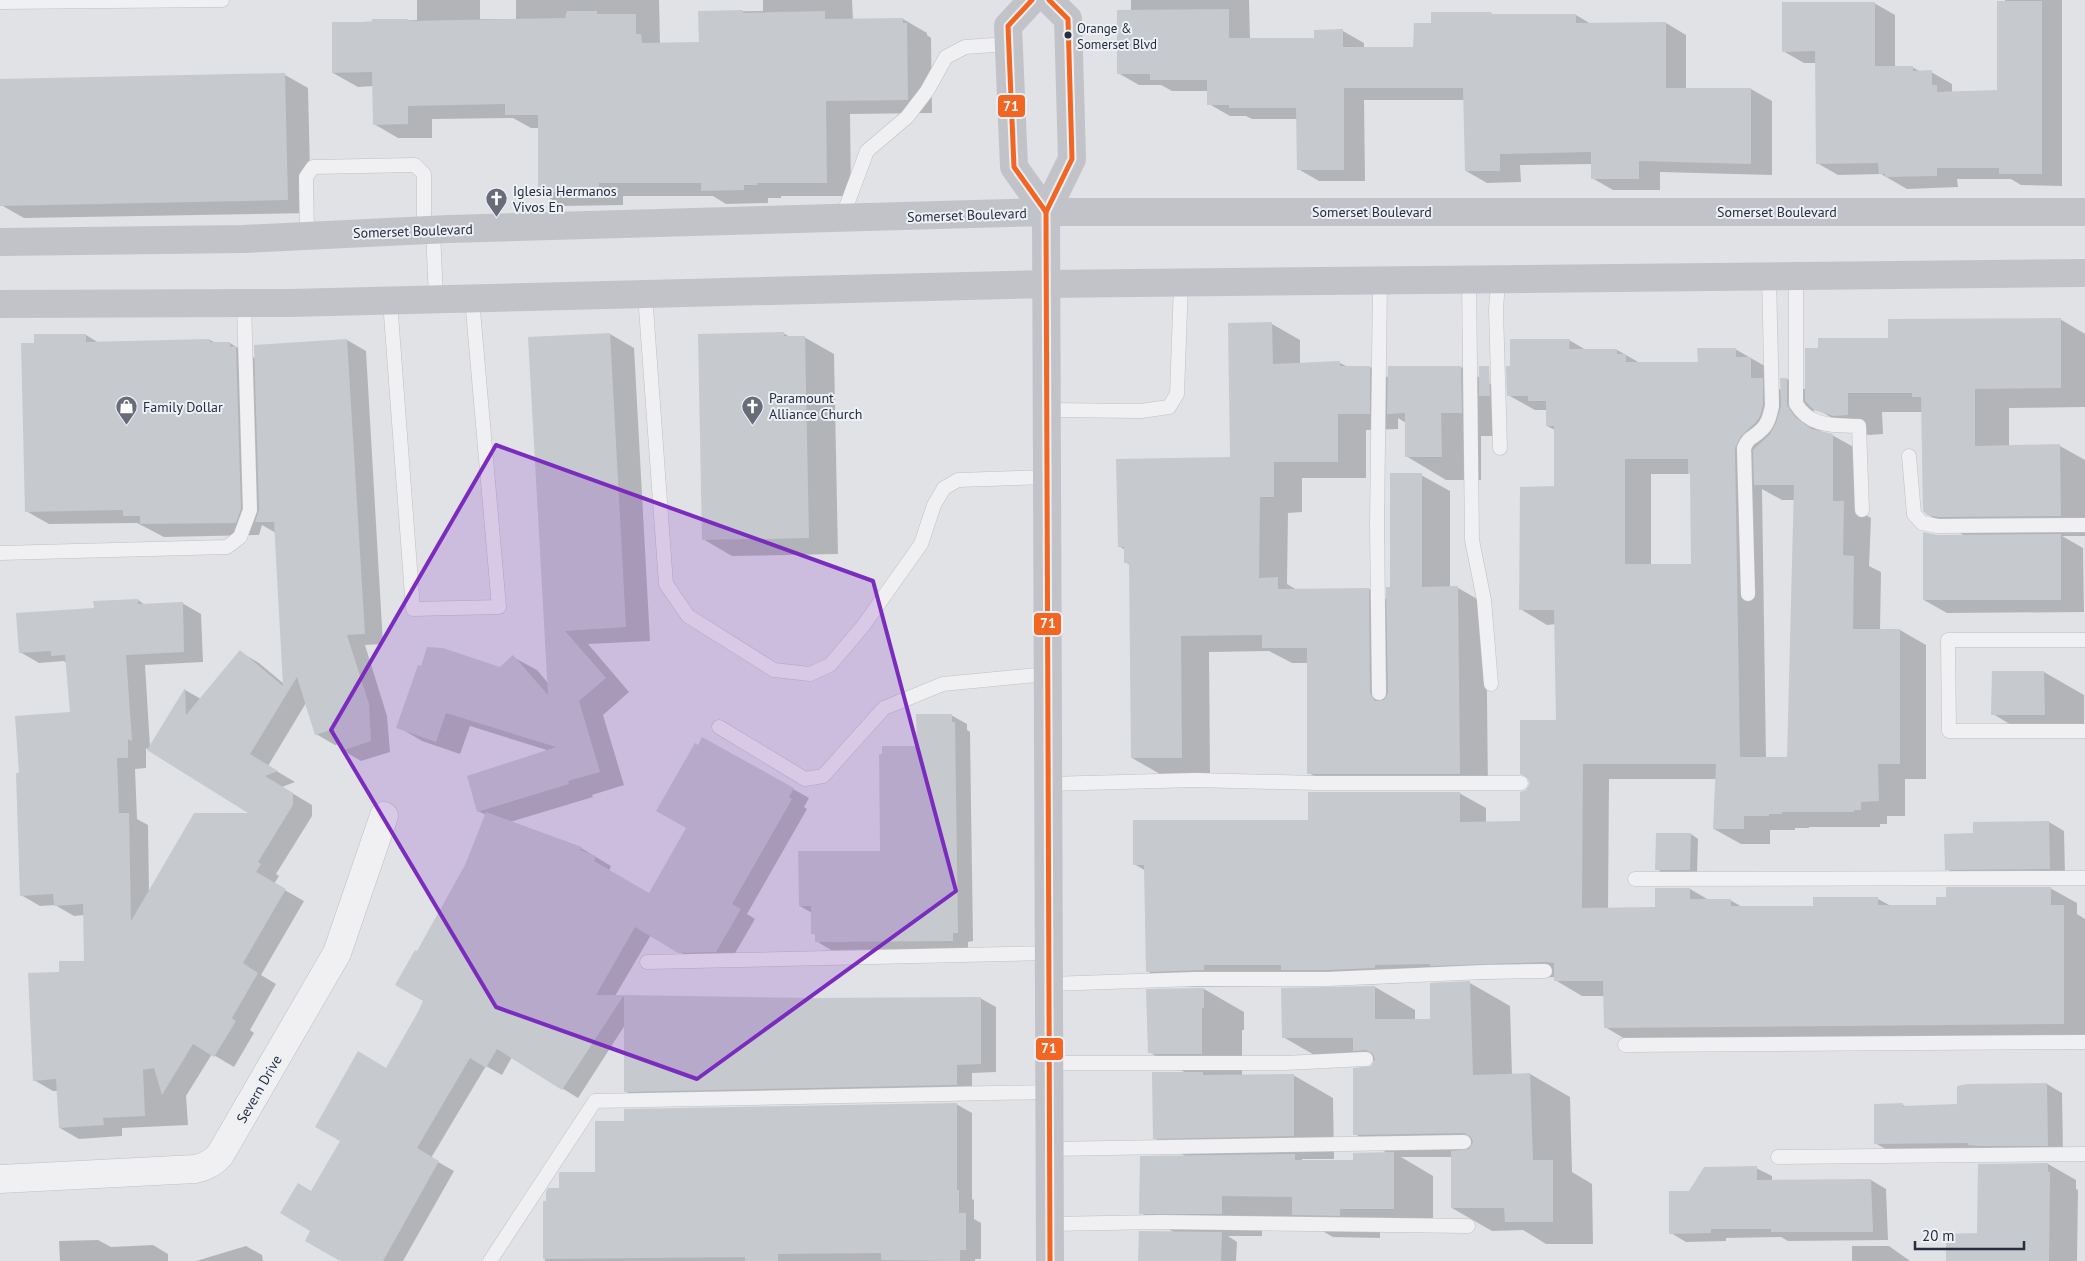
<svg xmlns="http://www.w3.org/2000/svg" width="2085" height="1261" viewBox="0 0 2085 1261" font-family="'PT Sans',sans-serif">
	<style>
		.shadow { fill: #0003; fill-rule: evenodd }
		.building { fill: #c6c9cd; fill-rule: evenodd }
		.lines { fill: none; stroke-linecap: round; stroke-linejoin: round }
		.lane-casing { stroke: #bec0c4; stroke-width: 15 }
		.street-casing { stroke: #bec0c4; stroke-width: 29 }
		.lane { stroke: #f0f0f2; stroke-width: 14 }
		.street { stroke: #f0f0f2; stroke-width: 28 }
		.secondary { stroke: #c1c3c8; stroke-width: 28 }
		.bus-1-casing { stroke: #edf0f5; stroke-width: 9 }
		.bus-1 { stroke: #f26522; stroke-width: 5 }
		.marked { fill: #7b2cbf; fill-opacity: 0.2; stroke: #7b2cbf; stroke-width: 4; stroke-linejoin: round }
		.bus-dot { fill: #272d3f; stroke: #edf0f5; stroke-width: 2 }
		.labels { text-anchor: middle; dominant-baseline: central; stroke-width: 4; stroke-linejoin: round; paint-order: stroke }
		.bus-label { font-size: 13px; fill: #272d3f; stroke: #edf0f5; text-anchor: start }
		.poi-label { font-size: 14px; fill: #272d3f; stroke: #edf0f5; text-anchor: start }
		.street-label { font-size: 14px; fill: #272d3f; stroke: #edf0f5 }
		.line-badge { stroke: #edf0f5; stroke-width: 2 }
		.badge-label { font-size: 14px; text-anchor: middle; font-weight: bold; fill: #fff }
	</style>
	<rect width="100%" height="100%" fill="#e0e2e6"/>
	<g class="shadow">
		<polygon points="417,0 480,0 480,19 516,19 516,0 659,0 660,44 700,43 700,12 763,11 763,0 852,0 853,20 903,19 927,33 927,35 931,38 932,113 850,114 851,196 781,196 781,198 768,198 768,203 726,204 713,196 623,196 623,205 563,206 539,192 539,128 531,128 513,118 432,119 432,138 398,138 374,124 374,86 358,87 333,73 333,23 417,20"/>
		<polygon points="1131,0 1249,0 1250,39 1315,39 1315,31 1343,31 1364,43 1364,49 1414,49 1432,25 1491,13 1495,16 1576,15 1591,24 1666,23 1686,35 1686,89 1751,89 1772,101 1772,175 1660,172 1660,190 1613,190 1592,178 1592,164 1520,165 1521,182 1487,183 1466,171 1465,100 1364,100 1365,181 1319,181 1298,169 1298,119 1252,119 1246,116 1230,116 1209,104 1209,91 1172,91 1161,85 1139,85 1118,73 1131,11"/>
		<polygon points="2005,0 2062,0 2062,186 2021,185 2011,179 1957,179 1958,187 1907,189 1881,174 1838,175 1817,163 1817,63 1804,63 1783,51 1874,3 1895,15 1895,67 1912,67 1921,72 1931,72 1952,84 1952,93 1999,91"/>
		<polygon points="285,75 308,88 311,213 24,218 1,205 0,81"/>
		<path d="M2060,319L2085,334V407L2009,408V446H2060L2085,460V536H2062L2083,548L2084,612L1947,613L1924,600L1938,536H1965L1927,514L1923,412H1882L1883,434L1869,435L1855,432L1814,407V421L1821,432L1832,435L1859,450V511L1871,518L1869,566L1881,572L1880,630H1900L1926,645V779H1905V816H1887V824H1880V827H1809V828H1795V830H1770V844H1741L1714,829L1717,779H1609L1608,909L1656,908L1690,889L1709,900H1730L1744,908L1814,907L1878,899L1891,906H1937L2050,888L2077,903V914L2085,919V1038L1632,1043L1605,1027V996H1582L1555,980V977L1458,980L1455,979H1402V983L1355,985L1174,987L1147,971L1146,871L1134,864L1309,821L1459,793L1486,808V823L1521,822L1527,791L1531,782L1528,778L1521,774L1557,721L1556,624L1547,625L1520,609L1555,487V430L1547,426L1548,410H1535L1508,395L1511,367L1569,340L1586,350H1617L1640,363H1699L1735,349L1777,373V388L1782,390L1787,379L1806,390L1820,349ZM1651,474H1691L1692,565L1651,566ZM1762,489L1782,500H1795L1788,759H1766Z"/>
		<polygon points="1272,324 1300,340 1300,364 1340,363 1348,367 1370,367 1389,378 1461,367 1501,390 1502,436 1481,436 1481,480 1446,480 1406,456 1406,423 1398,418 1398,429 1366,430 1366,478 1302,478 1302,512 1288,513 1287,584 1297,590 1369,589 1388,600 1421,475 1450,491 1450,588 1458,588 1486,604 1488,790 1337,790 1309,773 1308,663 1292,663 1269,651 1209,652 1210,774 1160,774 1132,758 1130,565 1125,562 1125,550 1119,546 1231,458"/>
		<polygon points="783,333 790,337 804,337 834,354 838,554 732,556 703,539"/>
		<polygon points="610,334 634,348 650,641 588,644 629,692 603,715 624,785 592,795 593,797 510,822 581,848 611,866 609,871 649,895 688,828 698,746 703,738 809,798 804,807 807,809 747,914 755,919 731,960 695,961 651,935 615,996 811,999 980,998 996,1007 996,1072 972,1073 972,1093 640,1100 625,1091 625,1025 578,1098 512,1057 502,1075 486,1066 431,1158 454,1171 403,1261 342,1261 312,1230 312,1193 386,1069 425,1001 418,952 466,865 486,815 478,811 550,751 470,726 460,754 422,741 398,727 500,668 513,657 537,670 548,683"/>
		<path d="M86,335L99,343L210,340L216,343H230L256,359L347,340L366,351L383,644L365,645L387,716L390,752L361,761L342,750L340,744L335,745L316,734L306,703L268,766L295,782L282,787L312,805V816L276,874L279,876L274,884L304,901L261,975L276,984L250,1030L254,1033L234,1067L212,1054L186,1096L188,1125L122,1128V1136L79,1139L60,1128L58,1091H53L34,1080L61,973L86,962L84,915L74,916L55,905L40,906L21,895L20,775L71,713L67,663L64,661L39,663L20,652L95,609L138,600L145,605L182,603L201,614L203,662L145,665L150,747L185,690L201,699L240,652L259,663L284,684L276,533L262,525L259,535L164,537L137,523L49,524L26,511L35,344ZM146,748L252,814L149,893L148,825L137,819L135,769L146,768Z"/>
		<polygon points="2044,672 2084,695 2084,737 2033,738 1993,714"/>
		<polygon points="951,715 967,724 967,730 970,732 973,941 968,942 968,949 831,950 816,941 816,935 812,933 812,913 800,906 881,852 883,755 918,748"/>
		<polygon points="2049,822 2064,831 2065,877 1962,878 1947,869 1975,834"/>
		<polygon points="1691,834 1698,839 1697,874 1664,874 1657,869"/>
		<polygon points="1470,983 1510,1006 1512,1075 1530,1074 1570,1097 1572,1172 1592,1184 1593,1244 1546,1244 1523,1230 1492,1231 1452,1208 1452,1157 1401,1157 1433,1176 1433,1231 1380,1231 1380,1238 1333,1237 1301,1219 1262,1218 1262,1236 1228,1236 1237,1242 1236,1261 1140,1261 1175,1233 1141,1213 1187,1157 1154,1138 1186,1073 1149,1052 1147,991 1204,989 1244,1012 1244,1030 1242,1030 1242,1076 1293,1075 1333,1098 1334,1159 1302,1159 1302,1161 1355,1161 1387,1153 1355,1134 1375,1062 1372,1060 1323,1060 1283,1037 1282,989 1375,987 1415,1010 1415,1021 1431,1021"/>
		<polygon points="2047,1084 2062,1093 2063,1154 1891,1152 1875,1143 1902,1104 1906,1107 1959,1105 1967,1085"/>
		<polygon points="956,1104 972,1113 972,1199 974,1200 974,1219 981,1223 981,1259 975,1259 975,1261 545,1261 544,1202 547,1202 560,1189 597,1173 625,1122"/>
		<polygon points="2048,1164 2076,1180 2076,1189 2078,1190 2077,1261 1947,1261 1978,1234"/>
		<polygon points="1756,1168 1772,1176 1772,1181 1871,1180 1886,1189 1888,1240 1788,1241 1781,1237 1726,1238 1726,1241 1686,1242 1671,1233 1690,1192"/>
		<polygon points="98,1240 111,1247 153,1245 168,1254 168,1261 60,1261 59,1241"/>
		<polygon points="246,1246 262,1255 263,1261 196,1261"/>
		<polygon points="1852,1246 1889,1246 1910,1261 1852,1261"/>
	</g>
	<g class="building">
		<polygon points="1997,1 2042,1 2042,174 1999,174 1999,168 1937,168 1937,176 1885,177 1885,174 1879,174 1878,163 1816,164 1815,51 1782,52 1782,2 1875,2 1875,66 1913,66 1913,71 1932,70 1932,85 1937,85 1937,92 1997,90"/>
		<polygon points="1229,9 1229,38 1314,38 1314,30 1343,29 1343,47 1413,47 1414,23 1431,23 1431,12 1491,12 1491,14 1576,14 1576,23 1666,22 1666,88 1751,88 1751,164 1639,161 1639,179 1591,179 1591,152 1500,154 1500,171 1465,171 1463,88 1344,88 1344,170 1297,170 1296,108 1229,108 1229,105 1207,105 1207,80 1150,80 1150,74 1117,74 1117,10"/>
		<polygon points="743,10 743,13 825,11 825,19 903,18 903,23 907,23 908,100 826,101 827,183 757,183 757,185 744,185 744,190 701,191 701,183 599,183 599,192 538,192 538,115 505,115 505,104 408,106 408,124 373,125 372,72 332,73 332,22 372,22 372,19 408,19 408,21 565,18 567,11 597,11 597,14 636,14 636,34 641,34 642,43 699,42 698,11"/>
		<polygon points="285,73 288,200 0,206 0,79"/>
		<polygon points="2061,318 2061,388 1975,389 1975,446 2060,444 2061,516 1939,517 1927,515 1923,511 1921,397 1912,397 1912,393 1848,393 1848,415 1833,416 1814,410 1805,401 1805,348 1818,348 1818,338 1888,338 1888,319"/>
		<polygon points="1272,322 1273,364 1340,361 1340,366 1370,366 1370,414 1338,414 1338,462 1274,462 1274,497 1260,497 1259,578 1278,577 1278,589 1369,588 1370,693 1375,701 1384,700 1388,693 1386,587 1390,587 1390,473 1422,473 1422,587 1458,586 1460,774 1307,774 1307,648 1262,648 1262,635 1181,636 1182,758 1131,758 1129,563 1124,563 1124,547 1118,547 1116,459 1230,457 1228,323"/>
		<polygon points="784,332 784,336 805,336 809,538 702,540 698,334"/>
		<polygon points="610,333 626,627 565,631 606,678 579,701 600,772 568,781 569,784 477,812 467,776 556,747 446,713 436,742 396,728 418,665 421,666 427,647 443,648 500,667 513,655 548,695 528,337"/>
		<polygon points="34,334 86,334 86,342 210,339 210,342 230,342 230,347 236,346 241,509 236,523 140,524 140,516 123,516 123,510 25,512 21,343 34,343"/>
		<polygon points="347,339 365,634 347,635 369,704 371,741 341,751 334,729 315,735 297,677 250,754 278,771 265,776 293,793 293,805 258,862 261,864 256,872 286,889 243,963 258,973 232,1018 236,1021 214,1057 193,1044 162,1095 154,1068 143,1070 145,1116 103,1118 104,1125 59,1128 56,1079 33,1081 28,973 59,972 59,961 84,961 83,904 54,906 53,894 20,896 16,773 19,773 15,716 70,712 65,655 51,656 51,651 19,653 16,613 94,608 93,601 138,599 138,604 183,602 184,652 126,655 132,741 128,739 128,758 117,758 119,813 129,813 131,921 194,813 248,813 147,750 185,688 186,715 240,650 283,686 274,522 255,522 259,510 254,345"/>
		<path d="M1510,339H1570L1569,349H1617V354H1626V362H1698L1697,348H1736V357H1751V378H1763V405L1760,416L1756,422L1741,436L1735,448L1740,757H1787L1794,485H1754L1753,450L1770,434L1776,423L1781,406L1780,378H1787V405L1795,417L1812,429L1833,434V501H1844L1843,555L1854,556L1853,629H1900V764H1878L1879,801L1861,802V810H1854V812H1782V814H1769V816H1744V829H1713L1716,764H1583L1582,908L1655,907V888H1690V899H1731V906H1813V897H1878V905H1936V897H1946V887H2051V905H2064V1024L1604,1028L1603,981H1554V963L1545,962L1430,966V964L1375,965V968L1328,970H1281V965H1204V970L1146,972L1144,865H1133V820H1308V792H1460V822L1520,821V792L1526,790L1530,783L1526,776L1520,774V720H1556L1554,610H1519L1520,487L1554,486V426H1546V401H1528V396H1507L1506,366H1510ZM1625,459H1688V474H1690L1691,564H1625Z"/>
		<polygon points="1388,366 1461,366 1462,413 1441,413 1442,457 1405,457 1405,413 1387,414"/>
		<polygon points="1479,366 1489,366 1490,396 1479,396"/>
		<polygon points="1923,532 1938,535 2061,534 2061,600 1923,600"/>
		<polygon points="1992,671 2044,671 2045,715 1991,715"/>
		<polygon points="916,714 952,714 952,722 955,722 958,933 953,933 953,941 815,942 815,934 811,934 811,906 799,906 798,851 880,851 879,754 882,754 882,746 917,746"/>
		<polygon points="702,737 794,788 789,797 792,799 732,904 741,909 716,952 678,953 635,927 596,995 624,995 562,1090 497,1049 486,1068 470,1058 417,1148 439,1161 383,1261 340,1261 305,1241 310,1231 280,1213 298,1183 311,1191 340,1141 315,1127 358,1051 386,1068 418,1012 423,1001 395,985 415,950 417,951 465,865 486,812 582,847 580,850 596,856 594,861 649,893 686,828 656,811 695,743 698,745"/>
		<polygon points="2049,821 2050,869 1945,870 1944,834 1973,833 1973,822"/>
		<polygon points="1656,833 1691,833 1690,870 1655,870"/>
		<polygon points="1470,981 1473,1075 1530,1073 1533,1160 1553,1160 1553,1222 1505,1222 1504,1208 1451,1208 1451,1151 1469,1149 1473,1142 1471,1137 1464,1133 1353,1135 1353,1068 1371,1066 1375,1059 1373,1054 1366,1050 1353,1051 1353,1038 1282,1038 1281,988 1375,986 1375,1019 1430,1019 1430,983"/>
		<polygon points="1204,988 1204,1008 1202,1008 1202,1054 1152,1054 1152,1053 1148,1053 1146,989"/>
		<polygon points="624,995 811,998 981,997 981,1064 957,1065 957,1085 624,1092"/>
		<polygon points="1152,1072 1203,1072 1203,1075 1294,1074 1294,1136 1153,1139"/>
		<polygon points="2047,1083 2048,1146 1978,1146 1968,1145 1968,1143 1874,1144 1874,1104 1903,1103 1903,1106 1957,1104 1957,1086 1967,1084"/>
		<polygon points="957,1103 957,1190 959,1190 959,1213 966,1213 966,1250 960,1250 960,1261 881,1260 881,1253 778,1254 778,1261 745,1261 745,1257 543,1259 543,1201 546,1201 546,1192 548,1188 559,1188 559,1172 595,1172 595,1121 624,1121 624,1109"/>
		<polygon points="1394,1152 1394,1209 1340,1209 1340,1216 1292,1215 1292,1197 1222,1196 1222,1214 1139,1214 1140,1156 1295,1154 1295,1160 1353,1160 1353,1153"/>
		<polygon points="2048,1163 2048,1172 2050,1172 2049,1261 1946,1261 1946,1234 1977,1233 1978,1164"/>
		<polygon points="1757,1166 1757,1180 1871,1179 1873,1232 1771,1232 1771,1229 1711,1229 1711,1233 1669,1234 1669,1191 1689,1191 1704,1167"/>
		<polygon points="1139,1231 1222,1232 1221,1261 1138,1261"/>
	</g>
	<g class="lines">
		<defs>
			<g id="lane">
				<polyline points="0,2 222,0"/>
				<polyline points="842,218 867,151 907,117 927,91 946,57 965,47 1009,44"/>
				<polyline points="433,230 436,299"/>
				<polyline points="307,236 306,177 313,167 415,165 424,174 424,230"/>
				<path d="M1796,276V404C1811,428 1834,425 1859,426L1862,510"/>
				<polyline points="1469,280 1472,540 1484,600 1491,684"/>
				<polyline points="1498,280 1496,310 1500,448"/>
				<polyline points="645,294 666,584 688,616 774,670 810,674 830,665 863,626 921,544 934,505 944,488 958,480 1046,477"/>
				<polyline points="390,301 413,609 499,607 472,299"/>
				<polyline points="1046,410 1141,411 1169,407 1177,394 1181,283"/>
				<polyline points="1909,456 1914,514 1922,523 1938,526 2085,525"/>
				<polyline points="0,553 227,547 240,537 250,510 244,304"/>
				<path d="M1748,594L1744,448C1749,436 1752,439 1760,431C1768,425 1770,415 1772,406L1769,277"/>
				<polyline points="2085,640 1948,640 1949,731 2085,731"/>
				<polyline points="1379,693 1377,524 1380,281"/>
				<polyline points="719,727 805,779 823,776 884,708 943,684 1047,674"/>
				<polyline points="1048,784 1195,780 1316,783 1521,783"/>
				<polyline points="1635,879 2085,878"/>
				<polyline points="647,962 1049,953"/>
				<polyline points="1049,984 1196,979 1328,979 1484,972 1545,971"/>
				<polyline points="1625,1045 2085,1042"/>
				<polyline points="1049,1063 1285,1063 1366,1059"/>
				<polyline points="1050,1149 1464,1142"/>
				<polyline points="1778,1157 2085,1154"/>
				<polyline points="1050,1224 1161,1222 1468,1226"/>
				<polyline points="490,1261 595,1101 1049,1092"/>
			</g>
			<path id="street" d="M0,1179L195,1169C206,1167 213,1163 220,1155L337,953L384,816"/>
		</defs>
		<use href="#lane" class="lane-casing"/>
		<use href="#street" class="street-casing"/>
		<use href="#lane" class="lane"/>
		<use href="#street" class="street"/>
		<g class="secondary">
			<polyline points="1032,0 1008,26 1014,167 1046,212"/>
			<polyline points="1049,0 1068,19 1072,159 1046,212 1050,1261"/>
			<polyline points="0,242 243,239 449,229 1046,212 2085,212"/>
			<polyline points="0,304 290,303 1045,284 2085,273"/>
		</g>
		<defs>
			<g id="bus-1">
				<polyline points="1032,0 1008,26 1014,167 1046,212"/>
				<polyline points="1049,0 1068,19 1072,159 1046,212 1050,1261"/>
			</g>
		</defs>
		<use href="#bus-1" class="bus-1-casing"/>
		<use href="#bus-1" class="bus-1"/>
	</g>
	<path class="marked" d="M496,445L873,581L956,891L697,1079L496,1007L331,730Z"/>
	<defs>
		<symbol id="church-pin" viewBox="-11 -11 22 30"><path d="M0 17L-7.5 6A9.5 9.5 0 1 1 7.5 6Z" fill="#686c79" stroke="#edf0f5"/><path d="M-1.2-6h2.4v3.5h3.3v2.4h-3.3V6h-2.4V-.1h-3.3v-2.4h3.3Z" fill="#fff"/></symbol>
		<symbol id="shop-pin" viewBox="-11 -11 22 30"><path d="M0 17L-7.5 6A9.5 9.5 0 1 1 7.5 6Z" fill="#686c79" stroke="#edf0f5"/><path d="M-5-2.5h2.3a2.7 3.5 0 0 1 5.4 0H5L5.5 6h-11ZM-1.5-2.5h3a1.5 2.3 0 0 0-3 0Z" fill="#fff"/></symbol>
	</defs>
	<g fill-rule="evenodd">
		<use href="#church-pin" x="484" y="186" width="25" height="34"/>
		<use href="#church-pin" x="740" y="394" width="25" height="34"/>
		<use href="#shop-pin" x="114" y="394" width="25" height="34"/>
	</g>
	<circle class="bus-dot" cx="1068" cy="35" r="4.5"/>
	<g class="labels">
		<g class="bus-label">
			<text x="1077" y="28">Orange &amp;<tspan x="1077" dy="16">Somerset Blvd</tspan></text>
		</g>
		<g class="poi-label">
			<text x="513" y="191">Iglesia Hermanos<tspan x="513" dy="16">Vivos En</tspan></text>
			<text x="769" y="398">Paramount<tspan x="769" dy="16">Alliance Church</tspan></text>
			<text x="143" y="407">Family Dollar</text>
		</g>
		<g class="street-label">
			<text x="1372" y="212">Somerset Boulevard</text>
			<text x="1777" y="212">Somerset Boulevard</text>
			<text transform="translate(967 215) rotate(-2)">Somerset Boulevard</text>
			<text transform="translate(413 231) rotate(-2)">Somerset Boulevard</text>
			<text transform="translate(259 1089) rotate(-60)">Severn Drive</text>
		</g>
	</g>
	<g class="line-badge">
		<rect x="997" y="94" width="29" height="24" rx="5" fill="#f26522"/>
		<rect x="1033" y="612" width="29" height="24" rx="5" fill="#f26522"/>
		<rect x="1035" y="1037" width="29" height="24" rx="5" fill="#f26522"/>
	</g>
	<g class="badge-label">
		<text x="1011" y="111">71</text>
		<text x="1048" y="628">71</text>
		<text x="1049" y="1053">71</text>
	</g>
	<path d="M1915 1241v8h109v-8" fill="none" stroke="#272d3f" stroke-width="2.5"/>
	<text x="1922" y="1241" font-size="15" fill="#272d3f" stroke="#edf0f5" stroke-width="4" paint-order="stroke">20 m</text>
</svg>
